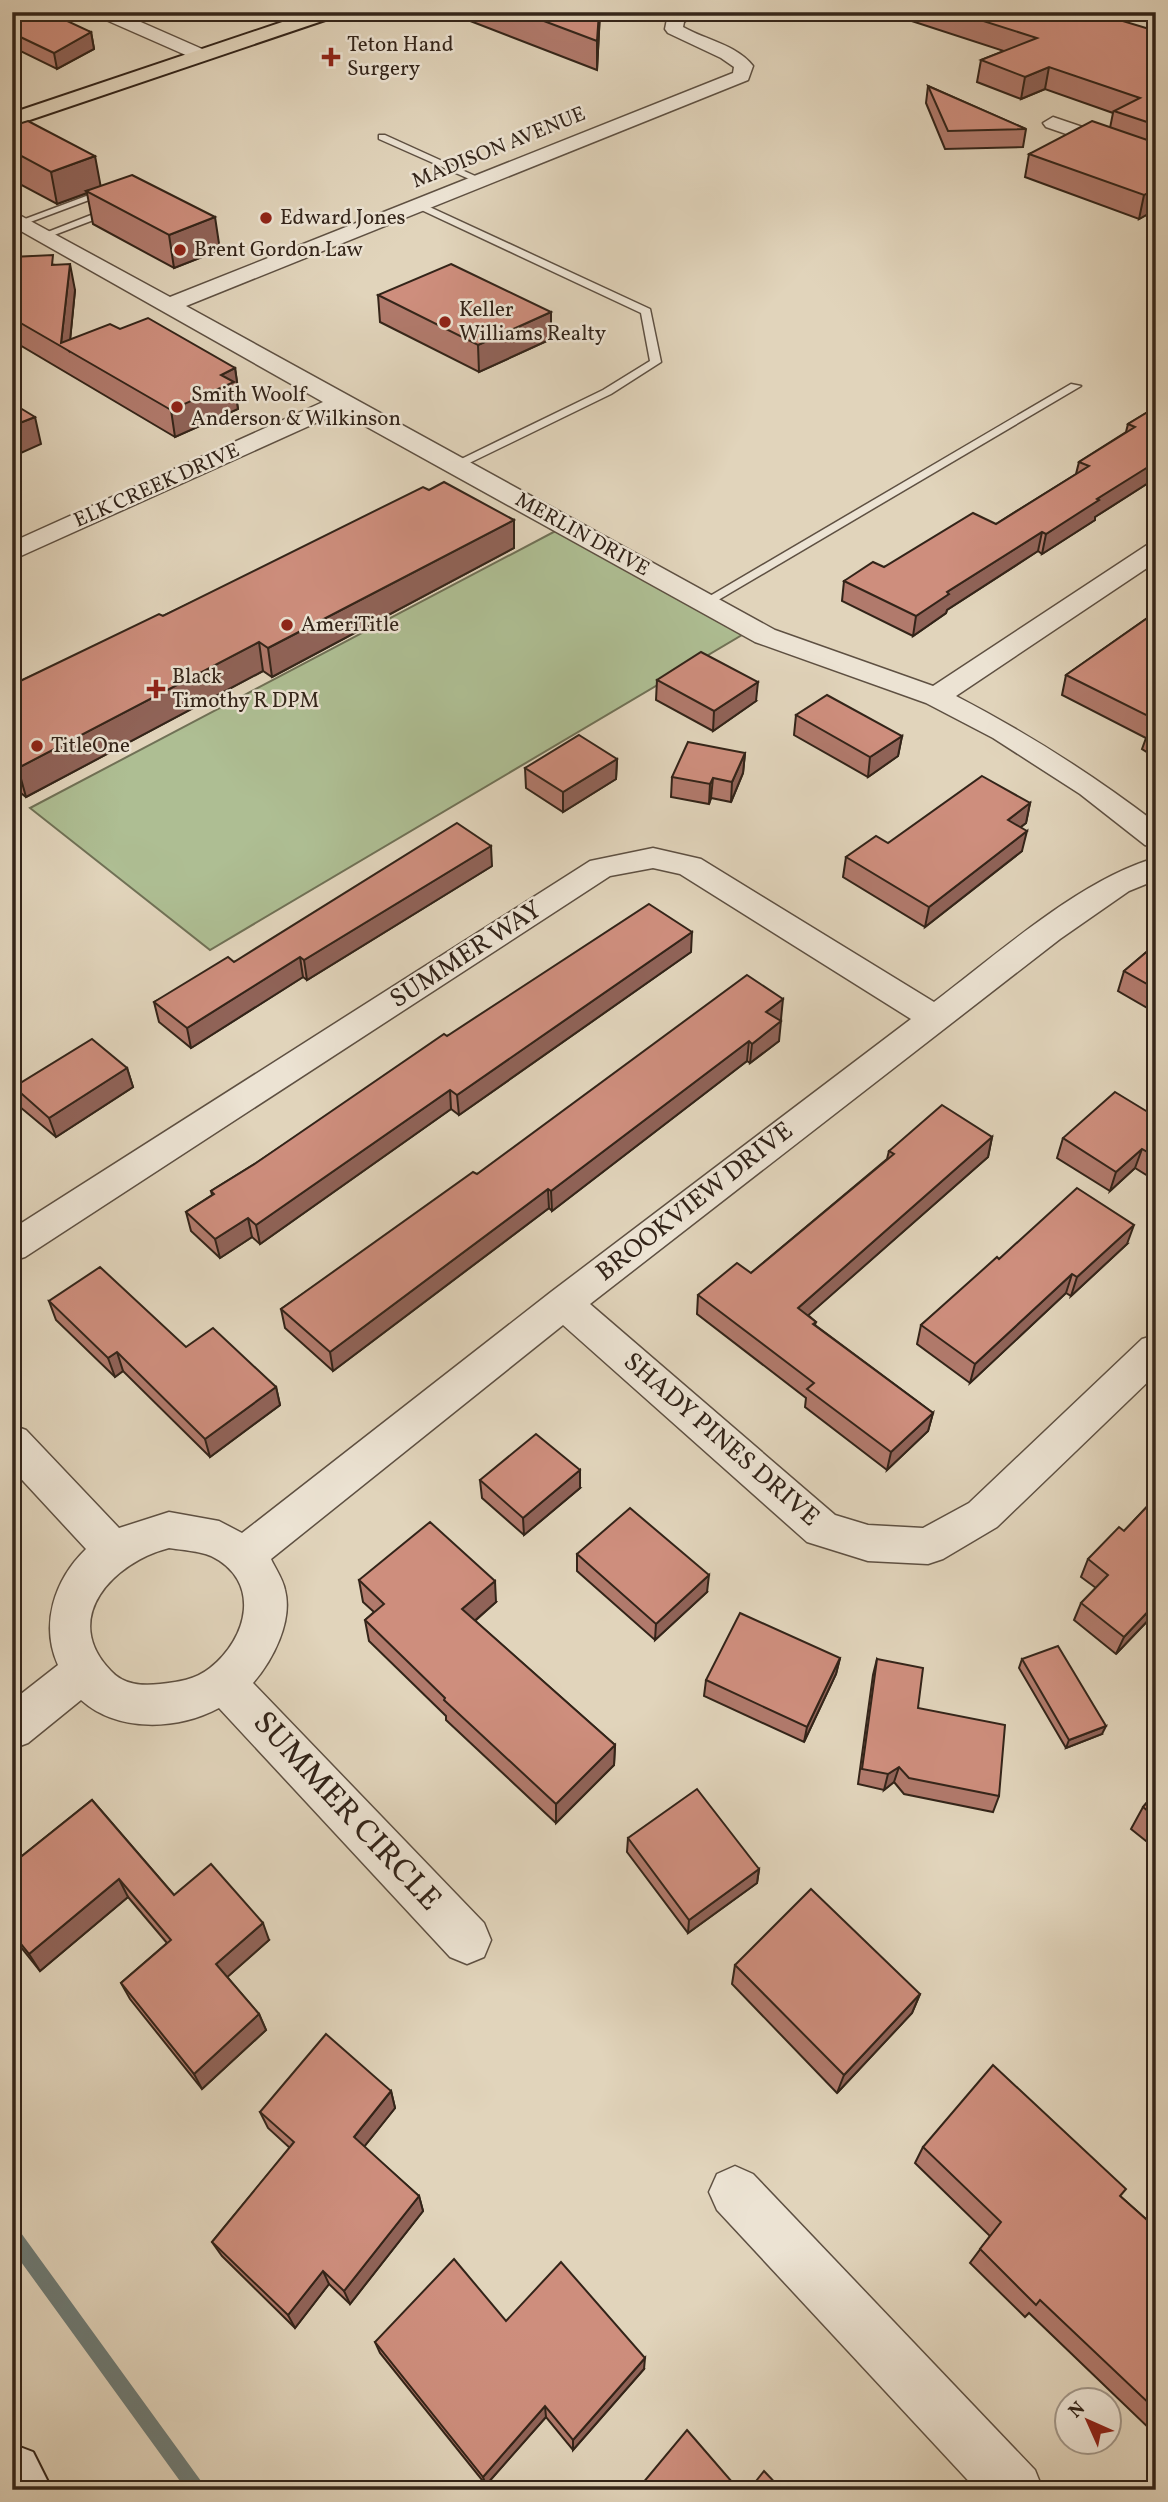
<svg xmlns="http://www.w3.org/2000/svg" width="1168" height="2502" viewBox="0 0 1168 2502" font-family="Vollkorn,serif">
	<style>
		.green { fill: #aebe93; stroke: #707156; stroke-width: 2 }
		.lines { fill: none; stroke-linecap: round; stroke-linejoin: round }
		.stream { stroke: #6e7c77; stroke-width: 17 }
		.lane-casing { stroke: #5e5042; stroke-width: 3 }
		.street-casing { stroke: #5e5042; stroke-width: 3 }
		.secondary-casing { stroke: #332419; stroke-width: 4 }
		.primary-casing { stroke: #332419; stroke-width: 4 }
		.lane { fill: #ece3d3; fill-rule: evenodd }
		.street { fill: #ece3d3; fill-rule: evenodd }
		.secondary { fill: #ece3d3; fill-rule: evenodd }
		.primary { fill: #e1d4bb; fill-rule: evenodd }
		.wall { fill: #b17a6c; stroke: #332419; stroke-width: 2 }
		.shaded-wall { fill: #906358; stroke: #332419; stroke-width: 2 }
		.building { fill: #ce8e7d; stroke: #332419; stroke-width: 2 }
		.poi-dot { fill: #8f2418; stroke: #ece3d3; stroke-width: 2.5 }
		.labels { text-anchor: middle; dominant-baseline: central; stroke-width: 5; stroke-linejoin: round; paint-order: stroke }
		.far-poi-label { font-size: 21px; fill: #332419; stroke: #ece3d3; text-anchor: start }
		.far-street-label { font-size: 21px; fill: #332419; stroke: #ece3d3 }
		.street-label { font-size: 26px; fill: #332419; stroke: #ece3d3 }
		.near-street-label { font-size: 32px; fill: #332419; stroke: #ece3d3 }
	</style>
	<rect width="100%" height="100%" fill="#e1d4bb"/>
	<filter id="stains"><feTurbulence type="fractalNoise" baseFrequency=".00286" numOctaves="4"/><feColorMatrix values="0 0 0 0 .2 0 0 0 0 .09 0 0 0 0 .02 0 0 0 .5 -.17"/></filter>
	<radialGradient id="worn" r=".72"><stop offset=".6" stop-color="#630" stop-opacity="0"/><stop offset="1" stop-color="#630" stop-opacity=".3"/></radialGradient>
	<polygon class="green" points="565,526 752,629 210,950 30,808"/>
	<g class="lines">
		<polyline class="stream" points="12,2235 197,2490"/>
		<defs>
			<g id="lane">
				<polygon points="379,135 385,135 484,180 476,182 379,139"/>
				<polygon points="105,189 113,191 25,224 17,222"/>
				<polygon points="415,203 421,203 650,309 661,362 611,394 459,468 451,468 451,464 603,390 650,361 641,313 415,207"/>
				<polygon points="114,206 117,207 117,211 49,237 40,235"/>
				<polygon points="1071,384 1081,386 708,606 704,607 698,603"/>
			</g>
			<g id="street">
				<polygon points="94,12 118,12 209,52 212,56 203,61 197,60 97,16"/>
				<path d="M675,12H697L684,22L683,27C706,40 737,45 753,66L748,80L186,306L775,630L933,686L1147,545L1156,542V562L956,696C1027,733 1092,774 1156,823V848L1145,845L1080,794L993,738L926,703L755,642L340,412L12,560V542L323,402L12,226V211L170,297L733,73L734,67L721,58L668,33L665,29L667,19Z"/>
				<polygon points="1053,117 1156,152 1156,165 1046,127 1043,123"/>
				<path d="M653,848L701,859L934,1002C995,956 1082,878 1156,858V880L1129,891L1060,939L590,1304L835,1515L868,1525L923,1528L969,1503L1142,1339L1156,1335V1374L997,1527L943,1559L928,1564L868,1561L807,1542L563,1325L271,1559C275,1568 283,1579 285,1590C293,1621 273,1660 253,1683L484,1923L491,1940L484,1957L467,1964L450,1957L219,1708C178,1730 118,1733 81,1700L28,1743L12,1749V1701L58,1665C40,1625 54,1580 86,1549L12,1469V1425L26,1430L119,1528L169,1512L219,1521L242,1533L551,1292L911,1019L680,874L653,868L610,876L25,1257L12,1261V1229L590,861ZM169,1548C182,1550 199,1551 211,1556C262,1581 248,1638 210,1668C195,1680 178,1682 160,1684C142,1686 124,1685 111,1671C59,1618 114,1562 169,1548Z"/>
				<polygon points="735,2166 753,2174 1035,2470 1043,2490 977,2490 717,2210 709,2192 717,2174"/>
			</g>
			<polygon id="secondary" points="12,2444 33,2452 52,2490 12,2490"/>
			<polygon id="primary" points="312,12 340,12 337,16 12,126 12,113"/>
		</defs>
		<use href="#lane" class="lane-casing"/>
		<use href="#street" class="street-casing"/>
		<use href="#secondary" class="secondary-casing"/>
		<use href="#primary" class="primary-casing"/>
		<use href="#lane" class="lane"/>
		<use href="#street" class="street"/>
		<use href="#secondary" class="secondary"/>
		<use href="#primary" class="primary"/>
	</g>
	<g class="wall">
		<polygon points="12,12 91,32 94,49 57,69 12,47"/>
		<polygon points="447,12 600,12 597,70"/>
		<polygon points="884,12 1063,12 1156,31 1156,217 1148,214 1139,219 1025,177 1029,154 1110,128 1113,113 1045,89 1021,99 977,82 981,60 1004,51"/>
		<polygon points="928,86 1026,129 1023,147 945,149 926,103"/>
		<polygon points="12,126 101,186 220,250 174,268 93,224 87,193 57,204 12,180"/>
		<polygon points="12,257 55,265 75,290 70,340 120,329 235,368 239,396 236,397 238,409 175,437 18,344 12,345"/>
		<polygon points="378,295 551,339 479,372 380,322"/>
		<polygon points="1156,407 1156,478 1095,517 1095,520 1042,554 1038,551 947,610 946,613 913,636 842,601 844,581 884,567 996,524 1076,474 1079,462 1126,432 1128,424"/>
		<polygon points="429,490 514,520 514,548 272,677 263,671 26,797 12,786 12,685 163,616"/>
		<polygon points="1156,612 1156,758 1142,749 1146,738 1062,695 1066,675"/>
		<polygon points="657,680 756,701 713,731 656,700"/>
		<polygon points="796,715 902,736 898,756 868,777 794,735"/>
		<polygon points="745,753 743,773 731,802 711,798 709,804 671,797 672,777"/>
		<polygon points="617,759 616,779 563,812 526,788 525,768"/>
		<polygon points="1030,803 1026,823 1021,827 1022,851 925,927 843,877 846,857 888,843"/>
		<polygon points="492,866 307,980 303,977 191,1048 159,1022 154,1002 234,962"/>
		<polygon points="1156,944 1156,1013 1118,991 1124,971"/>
		<polygon points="691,952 459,1115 451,1109 260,1244 252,1237 220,1258 191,1231 186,1212 212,1195 211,1191 256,1163 447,1036"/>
		<polygon points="781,1019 779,1020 779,1041 750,1063 747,1061 552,1211 549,1208 333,1371 285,1328 281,1309 477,1174"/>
		<polygon points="127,1068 133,1087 56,1137 20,1107 14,1087"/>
		<polygon points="1156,1117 1156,1181 1135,1168 1110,1191 1057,1158 1063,1138"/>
		<polygon points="992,1137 988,1157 808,1315 816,1322 815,1325 933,1413 928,1431 887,1470 805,1407 806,1398 697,1314 698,1295 751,1273 887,1159 889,1151"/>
		<polygon points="1127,1244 1071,1296 1066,1293 970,1383 917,1344 921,1325 999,1259"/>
		<polygon points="49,1301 186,1347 276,1387 280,1405 210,1457 123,1371 115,1377 56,1320"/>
		<polygon points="480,1480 580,1488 524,1535 482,1498"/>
		<polygon points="1156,1497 1156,1612 1116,1654 1074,1620 1081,1603 1096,1588 1081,1577 1088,1559 1124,1531"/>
		<polygon points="577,1554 707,1592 655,1640 577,1571"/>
		<polygon points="359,1580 496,1602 475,1621 615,1745 614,1765 556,1823 446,1720 446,1716 369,1641 365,1620 374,1612 363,1602"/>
		<polygon points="840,1658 836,1674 804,1742 704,1696 706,1680"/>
		<polygon points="877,1659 918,1708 999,1796 993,1812 904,1794 894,1782 884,1790 858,1784 873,1675"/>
		<polygon points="1022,1659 1102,1734 1066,1748 1019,1668"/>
		<polygon points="1156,1792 1156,1849 1131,1829 1143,1807"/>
		<polygon points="92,1800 174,1895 269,1940 227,1977 259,2014 266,2030 202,2089 130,1999 121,1983 167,1943 128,1897 40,1971 12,1936 12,1864"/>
		<polygon points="628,1838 759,1869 757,1883 688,1933 627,1852"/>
		<polygon points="735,1965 920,1994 912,2013 837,2093 732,1984"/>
		<polygon points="391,2091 395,2108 364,2147 419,2196 423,2211 350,2304 329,2284 295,2328 222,2256 212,2242 290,2148 268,2128 260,2112"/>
		<polygon points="923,2147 1120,2196 1156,2228 1156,2435 1029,2313 1025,2317 970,2263 990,2236 915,2163"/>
		<polygon points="506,2321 644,2369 573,2450 546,2417 486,2485 380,2353 375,2342"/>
	</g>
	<g class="shaded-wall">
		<polygon points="599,12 600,12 597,70 597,41"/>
		<polygon points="91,32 94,49 57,69 54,53"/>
		<polygon points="1049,67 1045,89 1021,99 1025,77"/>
		<polygon points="95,156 101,188 86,191 87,193 57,204 51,172"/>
		<polygon points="1153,190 1148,214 1139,219 1144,195"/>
		<polygon points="215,217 220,250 174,268 169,235"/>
		<polygon points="70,264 75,290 69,351 61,343"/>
		<polygon points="551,312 551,339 479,372 478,345"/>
		<polygon points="235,368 239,396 236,397 238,409 175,437 171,410 221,375"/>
		<polygon points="35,417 41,444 12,457 12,426"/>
		<polygon points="1156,455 1156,478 1095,517 1095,520 1042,554 1046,534 1097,499"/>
		<polygon points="514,520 514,548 272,677 268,648"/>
		<polygon points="1042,532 1038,551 947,610 946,613 913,636 916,616 947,592"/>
		<polygon points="259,642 263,671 26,797 18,768"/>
		<polygon points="758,682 756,701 713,731 714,711"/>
		<polygon points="902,736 898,756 868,777 870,757"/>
		<polygon points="745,753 743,773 731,802 732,782"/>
		<polygon points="617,759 616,779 563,812 563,792"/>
		<polygon points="713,778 711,798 709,804 710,784"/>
		<polygon points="1030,803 1026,823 1003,840 1008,820"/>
		<polygon points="1027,831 1022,851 925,927 929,907"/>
		<polygon points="491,846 492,866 307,980 304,960"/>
		<polygon points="692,932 691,952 459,1115 457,1095"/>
		<polygon points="300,957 303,977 191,1048 187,1028"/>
		<polygon points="783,999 781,1019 764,1031 766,1012"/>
		<polygon points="781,1021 779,1041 750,1063 752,1044"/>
		<polygon points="749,1041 747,1061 552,1211 551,1191"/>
		<polygon points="127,1068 133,1087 56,1137 49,1118"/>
		<polygon points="450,1090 451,1109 260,1244 256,1225"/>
		<polygon points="992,1137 988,1157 795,1327 798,1308"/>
		<polygon points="1142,1149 1135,1168 1110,1191 1116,1172"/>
		<polygon points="548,1189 549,1208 333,1371 330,1352"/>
		<polygon points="248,1218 252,1237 220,1258 215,1239"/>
		<polygon points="1134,1225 1127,1244 1071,1296 1077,1277"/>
		<polygon points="1072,1274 1066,1293 970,1383 975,1364"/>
		<polygon points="117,1352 123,1371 115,1377 108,1358"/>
		<polygon points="276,1387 280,1405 210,1457 205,1439"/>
		<polygon points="933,1413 928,1431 887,1470 891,1452"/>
		<polygon points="580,1470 580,1488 524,1535 523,1518"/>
		<polygon points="709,1575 707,1592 655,1640 656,1624"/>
		<polygon points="495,1581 496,1602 464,1630 462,1609"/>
		<polygon points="1156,1603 1156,1612 1116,1654 1124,1637"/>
		<polygon points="840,1658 836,1674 804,1742 807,1727"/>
		<polygon points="1106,1726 1102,1734 1066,1748 1069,1740"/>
		<polygon points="615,1745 614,1765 556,1823 556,1804"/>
		<polygon points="899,1767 894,1782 884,1790 888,1774"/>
		<polygon points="759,1869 757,1883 688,1933 689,1920"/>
		<polygon points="119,1879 128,1897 40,1971 29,1954"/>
		<polygon points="263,1923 269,1940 224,1980 216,1964"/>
		<polygon points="920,1994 912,2013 837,2093 844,2075"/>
		<polygon points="259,2014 266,2030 202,2089 194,2074"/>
		<polygon points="391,2091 395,2108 359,2153 354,2137"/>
		<polygon points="419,2196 423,2211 350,2304 344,2291"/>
		<polygon points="323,2271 329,2284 295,2328 288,2315"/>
		<polygon points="645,2358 644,2369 573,2450 573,2440"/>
		<polygon points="545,2406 546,2417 486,2485 483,2477"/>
	</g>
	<g class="building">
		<polygon points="12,12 48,12 91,32 54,53 12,33"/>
		<polygon points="520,12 599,12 597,41"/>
		<polygon points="955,12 1093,12 1156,31 1156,125 1114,111 1140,98 1049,67 1025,77 981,60 1037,38"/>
		<polygon points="928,86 1026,129 948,131"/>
		<polygon points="28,121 95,156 51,172 12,151 12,126"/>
		<polygon points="1092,121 1156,143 1156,191 1153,190 1144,195 1029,154"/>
		<polygon points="132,175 215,217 169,235 86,191"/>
		<polygon points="53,255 52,265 70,264 61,343 110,324 120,329 148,318 235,368 221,375 234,382 171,410 12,318 12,257"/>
		<polygon points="451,264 551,312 478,345 378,295"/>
		<polygon points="12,403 35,417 12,426"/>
		<polygon points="1156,407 1156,462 1097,499 1099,500 1046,534 1042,532 947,592 949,594 916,616 844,581 873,562 884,567 973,513 996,524 1089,466 1079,462 1135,427 1128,424"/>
		<polygon points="444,482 514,520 268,648 259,642 18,768 12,763 12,685 159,614 163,616 423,487 429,490"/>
		<polygon points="1156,612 1156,720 1066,675"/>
		<polygon points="701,652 758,682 714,711 657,680"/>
		<polygon points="827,695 902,736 870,757 796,715"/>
		<polygon points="1156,725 1156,735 1148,729"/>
		<polygon points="579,735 617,759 563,792 525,768"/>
		<polygon points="688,742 745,753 732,782 713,778 710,784 672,777"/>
		<polygon points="982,776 1030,803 1008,820 1027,831 929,907 846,857 876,836 888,843"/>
		<polygon points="457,823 491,846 304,960 300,957 187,1028 154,1002 228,957 234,962"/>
		<polygon points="649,904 692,932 457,1095 450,1090 256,1225 248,1218 215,1239 186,1212 214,1194 211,1191 256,1163 444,1034 447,1036"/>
		<polygon points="1156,944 1156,989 1124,971"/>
		<polygon points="747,975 783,999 766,1012 781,1021 752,1044 749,1041 551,1191 548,1189 330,1352 281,1309 473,1172 477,1174"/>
		<polygon points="92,1039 127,1068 49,1118 14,1087"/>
		<polygon points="1115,1092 1156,1117 1156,1157 1142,1149 1116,1172 1063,1138"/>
		<polygon points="942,1105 992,1137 798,1308 816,1322 813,1324 933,1413 891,1452 807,1389 814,1383 698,1295 737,1263 751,1273 894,1154 889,1151"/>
		<polygon points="1077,1188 1134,1225 1077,1277 1072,1274 975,1364 921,1325 997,1257 999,1259"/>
		<polygon points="100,1267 186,1347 213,1328 276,1387 205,1439 117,1352 108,1358 49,1301"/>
		<polygon points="536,1434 580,1470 523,1518 480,1480"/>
		<polygon points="1156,1497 1156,1603 1124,1637 1081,1603 1108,1575 1088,1559 1119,1527 1124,1531"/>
		<polygon points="630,1508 709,1575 656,1624 577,1554"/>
		<polygon points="430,1522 495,1581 462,1609 615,1745 556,1804 444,1700 445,1698 365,1620 384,1604 359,1580"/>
		<polygon points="740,1613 840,1658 807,1727 706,1680"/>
		<polygon points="1058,1646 1106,1726 1069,1740 1022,1659"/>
		<polygon points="877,1659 923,1668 918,1708 1005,1725 999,1796 909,1778 899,1767 888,1774 862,1769"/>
		<polygon points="697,1789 759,1869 689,1920 628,1838"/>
		<polygon points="1156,1792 1156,1818 1143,1807"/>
		<polygon points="92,1800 174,1895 211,1864 263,1923 216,1964 259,2014 194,2074 121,1983 171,1940 119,1879 29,1954 12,1933 12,1864"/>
		<polygon points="811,1889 920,1994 844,2075 735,1965"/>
		<polygon points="326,2034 391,2091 354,2137 419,2196 344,2291 323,2271 288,2315 212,2242 294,2142 260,2112"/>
		<polygon points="993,2065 1126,2189 1120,2196 1156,2228 1156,2410 1040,2300 1036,2305 980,2249 1001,2222 923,2147"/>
		<polygon points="454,2259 506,2321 561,2262 645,2358 573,2440 545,2406 483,2477 375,2342"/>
		<polygon points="687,2430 739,2490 637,2490"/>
		<polygon points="764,2471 782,2490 749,2490"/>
		<polygon points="459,2485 463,2490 454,2490"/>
	</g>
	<g class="poi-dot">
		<path d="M327.5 46.5h7v7h7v7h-7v7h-7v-7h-7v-7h7z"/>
		<circle cx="266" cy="218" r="7"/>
		<circle cx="180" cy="250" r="7"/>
		<circle cx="445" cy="322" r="7"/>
		<circle cx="177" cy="407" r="7"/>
		<circle cx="287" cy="625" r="7"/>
		<path d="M152.5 678.5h7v7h7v7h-7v7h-7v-7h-7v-7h7z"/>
		<circle cx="37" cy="746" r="7"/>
	</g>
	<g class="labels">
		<g class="far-poi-label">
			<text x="347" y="45">Teton Hand<tspan x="347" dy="24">Surgery</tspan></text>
			<text x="280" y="218">Edward Jones</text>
			<text x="194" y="250">Brent Gordon Law</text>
			<text x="459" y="310">Keller<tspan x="459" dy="24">Williams Realty</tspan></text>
			<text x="191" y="395">Smith Woolf<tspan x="191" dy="24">Anderson &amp; Wilkinson</tspan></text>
			<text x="301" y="625">AmeriTitle</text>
			<text x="172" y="677">Black<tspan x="172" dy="24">Timothy R DPM</tspan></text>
			<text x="51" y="746">TitleOne</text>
		</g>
		<g class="far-street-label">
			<text transform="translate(499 148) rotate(-22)">MADISON AVENUE</text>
			<text transform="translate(157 486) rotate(-24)">ELK CREEK DRIVE</text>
			<text transform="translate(582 535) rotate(29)">MERLIN DRIVE</text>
		</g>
		<g class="street-label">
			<text transform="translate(466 955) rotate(-33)">SUMMER WAY</text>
			<text transform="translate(695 1202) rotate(-38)">BROOKVIEW DRIVE</text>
			<text transform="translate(721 1440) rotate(41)">SHADY PINES DRIVE</text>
		</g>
		<g class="near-street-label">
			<text transform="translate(346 1812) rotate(47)">SUMMER CIRCLE</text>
		</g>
	</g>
	<rect width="1168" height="2502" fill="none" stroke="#e1d4bb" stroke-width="42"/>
	<rect x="14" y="14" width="1140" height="2474" fill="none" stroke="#332419" stroke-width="3.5"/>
	<rect x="21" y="21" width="1126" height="2460" fill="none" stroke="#332419" stroke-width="2"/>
	<g transform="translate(1088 2421) rotate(315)"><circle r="33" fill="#ece3d3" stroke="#a29789" stroke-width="2"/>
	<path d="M0-5L12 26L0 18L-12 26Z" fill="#8f2418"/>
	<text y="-10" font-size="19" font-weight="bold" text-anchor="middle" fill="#332419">N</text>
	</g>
	<rect width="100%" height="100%" filter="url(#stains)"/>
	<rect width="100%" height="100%" fill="url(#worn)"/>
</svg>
